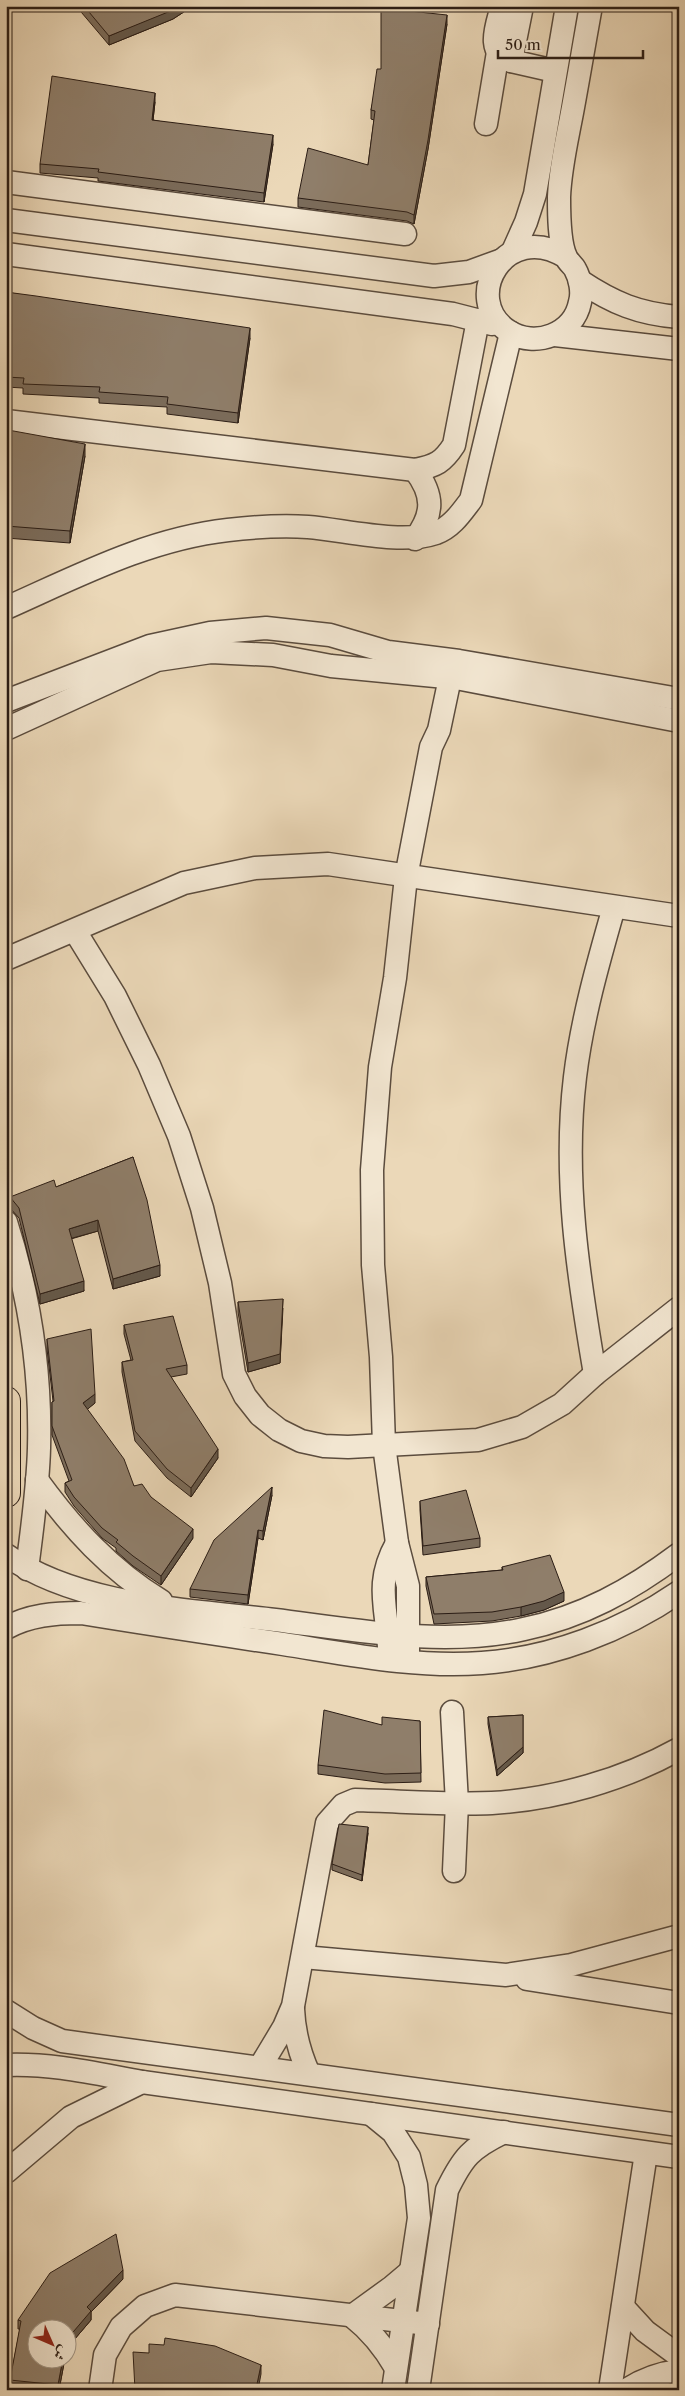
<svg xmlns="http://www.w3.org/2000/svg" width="685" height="2396" viewBox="0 0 685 2396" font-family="'Libre Caslon Text',Amiri,serif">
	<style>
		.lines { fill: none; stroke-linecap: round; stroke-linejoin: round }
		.minor-casing { stroke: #5b4c3e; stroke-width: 25 }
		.major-casing { stroke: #2b1d15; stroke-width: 30 }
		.minor { stroke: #f2e6d1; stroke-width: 22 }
		.major { stroke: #ebd8b8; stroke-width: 28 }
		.wall { fill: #7b6c5b; stroke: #2b1d15 }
		.shaded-wall { fill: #64584a; stroke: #2b1d15 }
		.building { fill: #8f7e6a; stroke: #2b1d15 }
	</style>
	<rect width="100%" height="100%" fill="#ebd8b8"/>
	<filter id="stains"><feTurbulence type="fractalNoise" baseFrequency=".004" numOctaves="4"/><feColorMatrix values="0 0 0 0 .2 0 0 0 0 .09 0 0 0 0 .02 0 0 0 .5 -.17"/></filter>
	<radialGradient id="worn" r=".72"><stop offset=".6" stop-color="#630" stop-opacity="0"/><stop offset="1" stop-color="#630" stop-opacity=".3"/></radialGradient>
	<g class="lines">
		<defs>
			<g id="minor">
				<path d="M502,6C497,26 485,52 511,61L555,71"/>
				<polyline points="511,61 522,6"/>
				<polyline points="486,124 498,52"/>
				<polyline points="6,182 405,234"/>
				<polyline points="6,220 434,276 469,272 502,260"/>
				<polyline points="513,251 526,222 535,194 567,6"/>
				<polyline points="6,254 453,314 492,324"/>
				<path d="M566,257C505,219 460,299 508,331C535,349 574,334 580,302C583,292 580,278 575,269C573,265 568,262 566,257C559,243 559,213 559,197C560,170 566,144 571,118C578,81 584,44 591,6"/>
				<path d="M580,281C613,303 639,314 679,317"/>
				<polyline points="555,335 679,349"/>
				<path d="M6,421L415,470C436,466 443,462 454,445L478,320"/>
				<path d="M415,539C434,514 434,495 415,470"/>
				<path d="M6,608C78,576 148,539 228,530C254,527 281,525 308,527C345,530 401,545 436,533C452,527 461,513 471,500L511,333"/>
				<polyline points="6,701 150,646 210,633 266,628 330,635 388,652 459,661 679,699"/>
				<polyline points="6,729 157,660 211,652 273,655 331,666 456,678 679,721"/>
				<polyline points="75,931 115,996 149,1065 179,1136 202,1208 220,1283 234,1374 245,1396 260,1415 279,1430 301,1441 324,1446 348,1447 478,1440 522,1427 562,1404 595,1374 679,1308"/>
				<polyline points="6,959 184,883 255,868 328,864 679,916"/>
				<path d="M6,1222C29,1294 41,1373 39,1448C38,1488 32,1529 27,1569"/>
				<path d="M595,1374C578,1275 563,1177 575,1077C582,1019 598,963 614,907"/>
				<path d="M37,1480C72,1528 110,1570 161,1601"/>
				<path d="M6,1555C77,1606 191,1610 275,1620C355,1630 444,1647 524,1629C582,1617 631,1590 679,1554"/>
				<path d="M6,1628C29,1615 55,1613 81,1613C148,1624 215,1634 283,1644C348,1654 415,1668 482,1663C552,1658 622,1631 679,1592"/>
				<path d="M389,1647C386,1605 375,1582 397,1543"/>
				<polyline points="408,1661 408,1586 397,1543 384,1445 381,1357 373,1265 372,1170 380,1067 395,978 406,877 431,747 439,730 450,678"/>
				<polyline points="452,1712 457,1803 454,1871"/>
				<polyline points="303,1957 506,1975 571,1965 679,1936"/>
				<polyline points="527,1979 679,2003"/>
				<path d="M293,2009C294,2033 299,2052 309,2074"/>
				<polyline points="6,2011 33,2028 62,2041 679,2125"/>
				<path d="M6,2065C52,2063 97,2074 142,2082L679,2157"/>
				<path d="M260,2067L284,2027L293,2006L327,1823L343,1805L355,1800C400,1801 447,1805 492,1803C556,1799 623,1780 679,1749"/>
				<polyline points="371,2114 393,2132 409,2157 416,2185 419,2218 393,2390"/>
				<polyline points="6,2172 71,2117 142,2082"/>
				<polyline points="623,2307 645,2331 679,2356"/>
				<path d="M396,2368C384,2347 371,2331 352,2316L392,2287L411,2271"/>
				<polyline points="100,2390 105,2355 121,2327 145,2306 175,2295 428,2324"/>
				<path d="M418,2390L447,2190C463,2157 471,2148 504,2132"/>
				<polyline points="610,2390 646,2153"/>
				<path d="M626,2390C642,2380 661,2373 679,2371"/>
			</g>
			<polyline id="major" points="6,1401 6,1493"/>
		</defs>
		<use href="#minor" class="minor-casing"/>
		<use href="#major" class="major-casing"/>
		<use href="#minor" class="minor"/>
		<use href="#major" class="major"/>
	</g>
	<g class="wall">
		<polygon points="76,6 193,6 173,19 109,45"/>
		<polygon points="447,24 428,149 414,224 407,221 298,207 298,198 368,165 374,120 371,119 371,110 381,69"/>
		<polygon points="155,102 153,120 273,144 264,202 98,181 98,178 40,173 40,164"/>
		<polygon points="6,292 250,338 238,423 167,414 167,407 99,403 99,398 23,394 23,388 6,387"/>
		<polygon points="6,440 85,456 70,543 6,538"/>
		<polygon points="133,1157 160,1276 113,1289 98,1231 71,1239 84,1291 40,1304 19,1218 10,1208 10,1197 56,1187"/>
		<polygon points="238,1302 283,1308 280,1363 248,1372 238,1312"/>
		<polygon points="124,1325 187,1365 187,1374 171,1377 218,1458 191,1497 167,1478 135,1441 122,1372 122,1362 131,1360 124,1334"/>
		<polygon points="47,1339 95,1403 87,1409 134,1486 151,1497 193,1538 161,1585 133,1566 116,1551 116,1548 102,1538 74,1506 65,1492 65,1483 69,1481 52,1435 52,1402 53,1401 47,1349"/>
		<polygon points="272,1495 263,1540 258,1538 248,1604 190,1597 190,1589"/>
		<polygon points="420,1501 480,1538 480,1547 423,1555 420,1510"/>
		<polygon points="502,1567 564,1601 544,1610 521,1616 492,1621 434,1624 426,1586 426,1577 502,1570"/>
		<polygon points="523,1715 523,1753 497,1776 488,1724 488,1717"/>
		<polygon points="420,1721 421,1782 385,1783 318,1774 318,1765 382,1725"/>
		<polygon points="368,1833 362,1881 332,1870 332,1864"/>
		<polygon points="123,2279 91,2312 91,2320 68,2347 68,2328 65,2358 59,2390 19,2390 10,2389 10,2380 20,2329 18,2329 18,2320"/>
	</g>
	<g class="shaded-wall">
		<polygon points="179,6 193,6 173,19 109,45 109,36"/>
		<polygon points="447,15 447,24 428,149 414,224 414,215"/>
		<polygon points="155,93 155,102 152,129 152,120"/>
		<polygon points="273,135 273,144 264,202 264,193"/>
		<polygon points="250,328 250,338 238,423 238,413"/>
		<polygon points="85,444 85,456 70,543 70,531"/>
		<polygon points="98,1220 98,1231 69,1239 69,1229"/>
		<polygon points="160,1265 160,1276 113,1289 113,1279"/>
		<polygon points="84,1281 84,1291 40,1304 40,1294"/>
		<polygon points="283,1299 280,1363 248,1372 248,1363"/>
		<polygon points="95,1394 95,1403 83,1413 83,1403"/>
		<polygon points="218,1449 218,1458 191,1497 191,1488"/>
		<polygon points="272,1487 272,1495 263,1540 263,1531"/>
		<polygon points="193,1529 193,1538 161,1585 161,1576"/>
		<polygon points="258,1530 258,1538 248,1604 248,1595"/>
		<polygon points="564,1592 564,1601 544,1610 521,1616 521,1607"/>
		<polygon points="523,1747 523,1753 497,1776 497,1770"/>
		<polygon points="368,1827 368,1833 362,1881 362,1875"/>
		<polygon points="123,2270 123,2279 91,2312 91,2320 68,2347 68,2338 87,2307"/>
		<polygon points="63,2358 65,2358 59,2390 58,2390 58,2385"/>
		<polygon points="261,2365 261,2374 258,2390 257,2384"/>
	</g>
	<g class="building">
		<polygon points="84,6 179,6 173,10 109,36"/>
		<polygon points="381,8 447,15 428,140 414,215 407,212 298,198 308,148 368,165 375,111 371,110 377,69 381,69"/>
		<polygon points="52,76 155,93 152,120 273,135 264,193 98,172 99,169 40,164"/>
		<polygon points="6,292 36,296 250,328 238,413 167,404 168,397 99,392 100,387 23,384 24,378 6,377"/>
		<polygon points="8,430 85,444 70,531 6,526 6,440"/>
		<polygon points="133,1157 147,1200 160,1265 113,1279 98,1220 69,1229 84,1281 40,1294 19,1208 10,1197 54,1180 56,1187"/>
		<polygon points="283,1299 280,1354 248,1363 238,1302"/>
		<polygon points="173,1316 187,1365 166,1369 218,1449 191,1488 167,1469 135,1431 122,1362 133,1360 124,1325"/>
		<polygon points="91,1329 95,1394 83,1403 124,1459 134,1486 142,1484 151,1497 193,1529 161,1576 133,1556 116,1542 118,1540 102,1528 74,1497 65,1483 72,1480 52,1426 52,1402 54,1401 47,1339"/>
		<polygon points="272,1487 263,1531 258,1530 248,1595 190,1589 214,1540"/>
		<polygon points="466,1490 480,1538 423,1546 420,1501"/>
		<polygon points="550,1555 564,1592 544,1601 521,1607 492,1612 434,1614 426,1577 503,1570 502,1567"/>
		<polygon points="324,1710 382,1725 382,1717 420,1721 421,1773 385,1774 318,1765"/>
		<polygon points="523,1715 523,1747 497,1770 488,1717"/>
		<polygon points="339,1824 368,1827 362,1875 332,1864"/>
		<polygon points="116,2234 123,2270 87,2307 91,2311 68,2338 68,2328 38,2328 38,2358 63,2358 58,2385 10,2380 21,2321 18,2320 50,2273"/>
		<polygon points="165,2338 215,2346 261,2365 257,2384 278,2390 135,2390 133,2352 149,2353 149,2344 164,2345"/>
	</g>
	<rect width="685" height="2396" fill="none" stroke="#ebd8b8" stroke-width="25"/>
	<rect x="8" y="8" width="670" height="2381" fill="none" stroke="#2b1d15" stroke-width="2.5"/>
	<rect x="12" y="12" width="660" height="2371" fill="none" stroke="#2b1d15"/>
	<g transform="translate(52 2344) rotate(135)"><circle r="24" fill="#f2e6d1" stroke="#a29686"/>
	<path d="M0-4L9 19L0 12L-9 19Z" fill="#8f2418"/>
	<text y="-8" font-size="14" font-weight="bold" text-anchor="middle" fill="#2b1d15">ش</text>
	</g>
	<path d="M498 50v8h145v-8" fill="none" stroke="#2b1d15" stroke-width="2.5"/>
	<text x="505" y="50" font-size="15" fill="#2b1d15" stroke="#f2e6d1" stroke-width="4" paint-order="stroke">50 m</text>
	<rect width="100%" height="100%" filter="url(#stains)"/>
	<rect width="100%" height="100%" fill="url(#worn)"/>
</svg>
